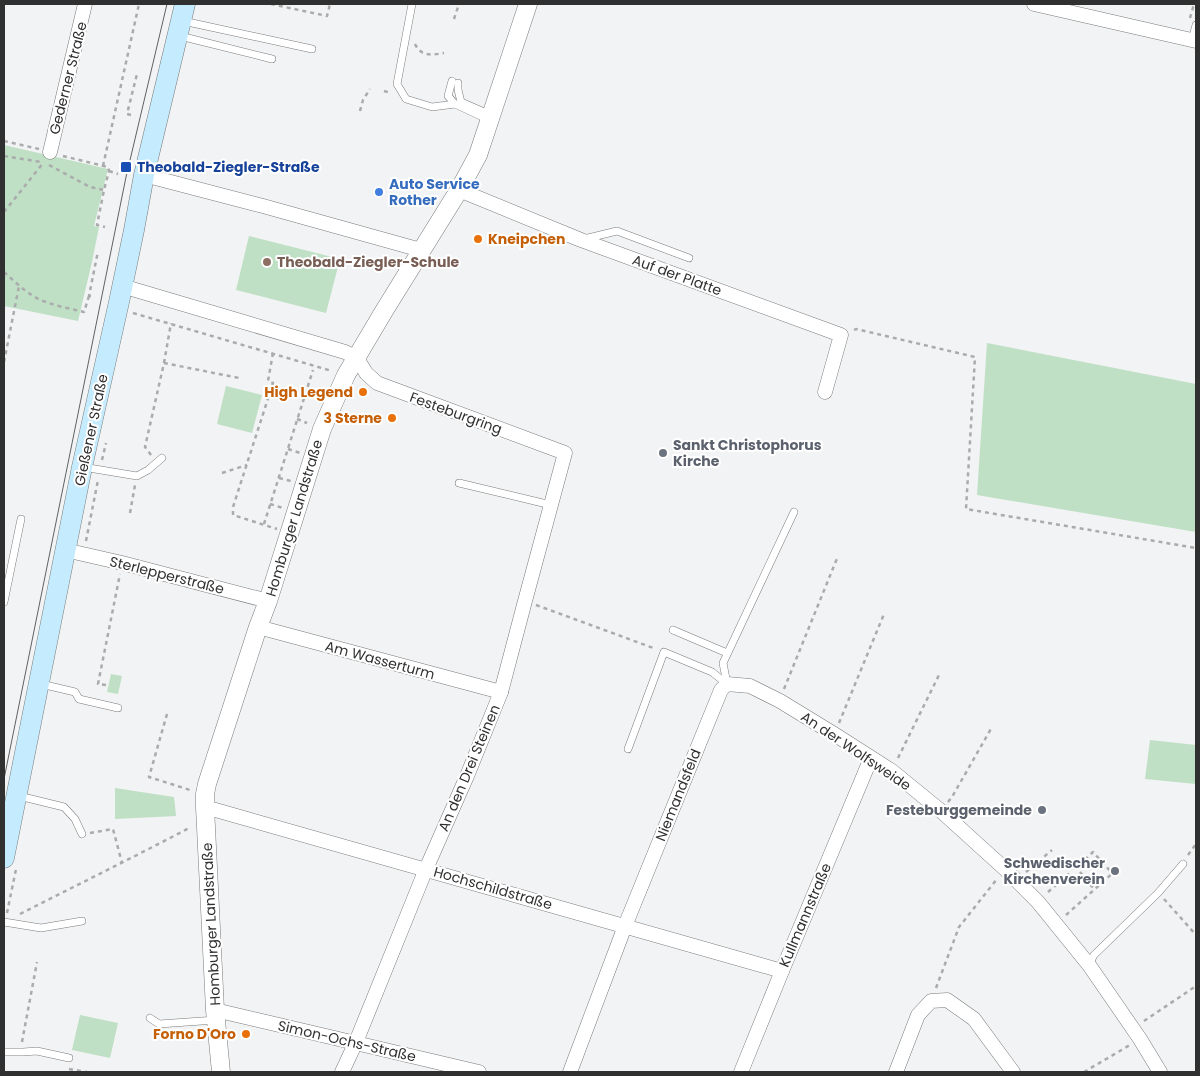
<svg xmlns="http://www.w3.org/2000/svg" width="1200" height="1076" viewBox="0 0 1200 1076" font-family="Poppins,sans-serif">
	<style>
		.green { fill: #bfe0c4 }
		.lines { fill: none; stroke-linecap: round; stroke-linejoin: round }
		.service-casing { stroke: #7a7b7c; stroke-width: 8 }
		.minor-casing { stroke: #7a7b7c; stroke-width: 15 }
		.tertiary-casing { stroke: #7a7b7c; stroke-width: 19 }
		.secondary-casing { stroke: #7a7b7c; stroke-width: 21 }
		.path { stroke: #aaabac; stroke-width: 2.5; stroke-dasharray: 4 4; stroke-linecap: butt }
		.service { stroke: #fff; stroke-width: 7 }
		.minor { stroke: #fff; stroke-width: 14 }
		.tertiary { stroke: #fff; stroke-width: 18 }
		.secondary { stroke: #c5ecfe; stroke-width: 20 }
		.tram { stroke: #616162; stroke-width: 1 }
		.transit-dot { fill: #1a4fb4; stroke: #fff; stroke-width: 2 }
		.shop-dot { fill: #3f7fe0; stroke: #fff; stroke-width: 2 }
		.food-dot { fill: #e8710a; stroke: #fff; stroke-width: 2 }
		.education-dot { fill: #8d6e63; stroke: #fff; stroke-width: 2 }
		.worship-dot { fill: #6b7280; stroke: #fff; stroke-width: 2 }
		.labels { text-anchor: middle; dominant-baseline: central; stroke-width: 4; stroke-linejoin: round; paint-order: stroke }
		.street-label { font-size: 14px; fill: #303031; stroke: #fff }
		.transit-label { font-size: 14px; font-weight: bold; fill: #164399; stroke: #fff; text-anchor: start }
		.shop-label { font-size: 14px; font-weight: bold; fill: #366cbe; stroke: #fff; text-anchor: start }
		.food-label { font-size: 14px; font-weight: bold; fill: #c56008; stroke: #fff; text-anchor: end }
		.education-label { font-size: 14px; font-weight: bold; fill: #785e54; stroke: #fff; text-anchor: start }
		.worship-label { font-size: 14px; font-weight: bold; fill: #5b616d; stroke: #fff; text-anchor: end }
	</style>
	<rect width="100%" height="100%" fill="#f2f3f4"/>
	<g class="green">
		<polygon points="4,145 108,169 94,226 99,227 92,262 78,321 4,306"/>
		<polygon points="249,236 340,259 326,313 236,290"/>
		<polygon points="987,343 1196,384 1196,532 977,495"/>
		<polygon points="226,386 262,395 252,433 217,424"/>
		<polygon points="111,674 122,676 118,694 107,692"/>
		<polygon points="1150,740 1196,745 1196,784 1145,779"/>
		<polygon points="115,788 174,797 176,816 115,819"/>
		<polygon points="80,1015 118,1023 110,1058 72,1050"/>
	</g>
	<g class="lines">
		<defs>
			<g id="service">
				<polyline points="412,4 397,84 406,99 432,107 455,104"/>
				<polyline points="183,21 312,49"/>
				<polyline points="180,36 272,59"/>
				<polyline points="1192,40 1196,25"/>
				<polyline points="452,81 448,96 455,104 489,120"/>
				<polyline points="458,83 458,90 461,102 491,115"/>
				<polyline points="584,239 617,231 689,258"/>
				<polyline points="83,467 137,476 148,470 162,458"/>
				<polyline points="459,483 551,505"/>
				<polyline points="4,602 21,519"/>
				<polyline points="673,630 727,653"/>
				<polyline points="41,684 75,692 79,699 118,708"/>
				<polyline points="727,684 723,663 794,512"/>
				<polyline points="628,749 664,652 712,672 727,684"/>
				<polyline points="19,796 64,807 75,819 82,834"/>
				<polyline points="4,922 41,928 82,921"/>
				<polyline points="1089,964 1094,955 1158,893 1183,864"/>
				<polyline points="150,1018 159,1024 216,1020"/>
				<polyline points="4,1052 23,1052 37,1051 69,1058"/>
			</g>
			<g id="minor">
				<polyline points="1034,4 1196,41"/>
				<polyline points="50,152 85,4"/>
				<polyline points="144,175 263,206 421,250"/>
				<polyline points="459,190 581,240 841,335 825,392"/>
				<polyline points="122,286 345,352 357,358 366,373 377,383 565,453 525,601 501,692 467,776 426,869 356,1042 342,1072"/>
				<polyline points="65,550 122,563 268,601"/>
				<polyline points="258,627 501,692"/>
				<polyline points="205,807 782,971"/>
				<polyline points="215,1010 479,1072"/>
				<polyline points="570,1072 625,926 721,690 727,684 750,686 780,701 834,734 892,771 941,811 1005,869 1038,902 1089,965 1140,1039 1160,1072"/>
				<polyline points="741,1072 782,971 871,758"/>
				<polyline points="896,1072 918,1015 931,1001 947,1000 974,1019 1013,1072"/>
			</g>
			<polyline id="tertiary" points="221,1072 215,1010 205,807 205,794 207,784 258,627 268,601 322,429 346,375 384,311 459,190 478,155 528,4"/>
			<polyline id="secondary" points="4,858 82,467 119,302 134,230 144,175 185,4"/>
		</defs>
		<use href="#service" class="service-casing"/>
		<use href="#minor" class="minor-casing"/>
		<use href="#tertiary" class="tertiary-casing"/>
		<use href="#secondary" class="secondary-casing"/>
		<g class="path">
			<polyline points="271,4 327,16 330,4"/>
			<polyline points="1190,18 1194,4"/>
			<polyline points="454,19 459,4"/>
			<path d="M415,44C421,57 432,55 444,53"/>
			<polyline points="384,91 391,93"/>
			<polyline points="360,111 363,100 370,89"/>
			<polyline points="131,115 127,114 137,74"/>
			<polyline points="4,141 39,149"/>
			<polyline points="4,156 41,162"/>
			<polyline points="63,156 108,167 109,171 104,190 97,225 105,227"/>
			<polyline points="49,165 90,187 104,190"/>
			<polyline points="103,166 139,4"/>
			<polyline points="109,171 118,174"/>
			<polyline points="4,212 44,162"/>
			<path d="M4,272C14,281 23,290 35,297C49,305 68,308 84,312L89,296"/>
			<polyline points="91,296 89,296 97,256 101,257"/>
			<polyline points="133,313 332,371"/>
			<polyline points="854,330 856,329 975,357 966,509 1196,548"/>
			<polyline points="273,353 268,381 273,383 233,507 233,515 277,529"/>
			<polyline points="4,362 19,286"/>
			<polyline points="164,363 171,323"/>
			<polyline points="306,391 321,397"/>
			<polyline points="297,419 307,423"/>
			<polyline points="288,449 300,453"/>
			<polyline points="151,455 145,447 164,363 239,378"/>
			<polyline points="102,460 106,443"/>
			<polyline points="222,473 247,465"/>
			<polyline points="279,478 291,481"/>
			<polyline points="270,504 283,508"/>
			<polyline points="130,513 135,485"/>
			<polyline points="264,524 313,370"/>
			<polyline points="86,541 98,480"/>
			<polyline points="536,605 656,649"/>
			<polyline points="106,685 98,684 120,574"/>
			<polyline points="784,689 838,556"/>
			<polyline points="167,714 149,777 190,790"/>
			<polyline points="839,723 884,614"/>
			<polyline points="898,758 939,675"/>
			<polyline points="948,802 952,797 992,727"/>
			<polyline points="90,833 113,829 122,863"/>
			<polyline points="1188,855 1196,844"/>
			<polyline points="1079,865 1093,852 1112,873"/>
			<polyline points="1026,872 1052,850"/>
			<polyline points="1080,872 1094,889"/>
			<polyline points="1048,892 1071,872"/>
			<polyline points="1164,899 1196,935"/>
			<polyline points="7,913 16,869"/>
			<path d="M20,914C77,885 134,857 191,827"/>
			<polyline points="1066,915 1115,871"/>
			<polyline points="936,988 959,927 997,879"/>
			<polyline points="1144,1021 1196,986"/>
			<polyline points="22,1042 37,962"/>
			<polyline points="69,1069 87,1072"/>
			<polyline points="1084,1072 1130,1045"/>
		</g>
		<use href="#service" class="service"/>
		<use href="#minor" class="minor"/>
		<use href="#tertiary" class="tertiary"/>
		<use href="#secondary" class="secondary"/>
		<polyline class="tram" points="4,779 126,177 167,4"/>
	</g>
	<rect class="transit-dot" x="120" y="161" width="12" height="12" rx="2.5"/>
	<circle class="shop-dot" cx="379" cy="192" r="5"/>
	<g class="food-dot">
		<circle cx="478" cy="239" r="5"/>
		<circle cx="363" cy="392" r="5"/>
		<circle cx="392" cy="418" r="5"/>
		<circle cx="246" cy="1034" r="5"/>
	</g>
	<circle class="education-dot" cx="267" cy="262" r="5"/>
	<g class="worship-dot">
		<circle cx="663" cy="453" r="5"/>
		<circle cx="1042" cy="810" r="5"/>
		<circle cx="1115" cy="871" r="5"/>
	</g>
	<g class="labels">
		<g class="street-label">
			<text transform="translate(68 78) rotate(-76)">Gederner Straße</text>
			<text transform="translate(677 275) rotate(20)">Auf der Platte</text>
			<text transform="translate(456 413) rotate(20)">Festeburgring</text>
			<text transform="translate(91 430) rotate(-78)">Gießener Straße</text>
			<text transform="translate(294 518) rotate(-73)">Homburger Landstraße</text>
			<text transform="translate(167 575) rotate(14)">Sterlepperstraße</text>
			<text transform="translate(380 660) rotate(15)">Am Wasserturm</text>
			<text transform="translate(856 751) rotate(34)">An der Wolfsweide</text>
			<text transform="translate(469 768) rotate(-67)">An den Drei Steinen</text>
			<text transform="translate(678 795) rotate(-68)">Niemandsfeld</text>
			<text transform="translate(493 888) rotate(16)">Hochschildstraße</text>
			<text transform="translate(805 915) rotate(-67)">Kullmannstraße</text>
			<text transform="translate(211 924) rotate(-93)">Homburger Landstraße</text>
			<text transform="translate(347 1041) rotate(13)">Simon-Ochs-Straße</text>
		</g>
		<g class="transit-label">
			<text x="137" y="167">Theobald-Ziegler-Straße</text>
		</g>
		<g class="shop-label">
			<text x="389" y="184">Auto Service<tspan x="389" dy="16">Rother</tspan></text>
		</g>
		<g class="food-label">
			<text x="488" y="239" text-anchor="start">Kneipchen</text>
			<text x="353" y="392">High Legend</text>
			<text x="382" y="418">3 Sterne</text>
			<text x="236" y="1034">Forno D'Oro</text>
		</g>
		<g class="education-label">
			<text x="277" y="262">Theobald-Ziegler-Schule</text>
		</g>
		<g class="worship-label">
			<text x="673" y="445" text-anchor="start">Sankt Christophorus<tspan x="673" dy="16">Kirche</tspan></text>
			<text x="1032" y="810">Festeburggemeinde</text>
			<text x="1105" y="863">Schwedischer<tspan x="1105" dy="16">Kirchenverein</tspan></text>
		</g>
	</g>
	<rect width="1200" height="1076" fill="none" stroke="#303031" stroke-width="10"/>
</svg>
